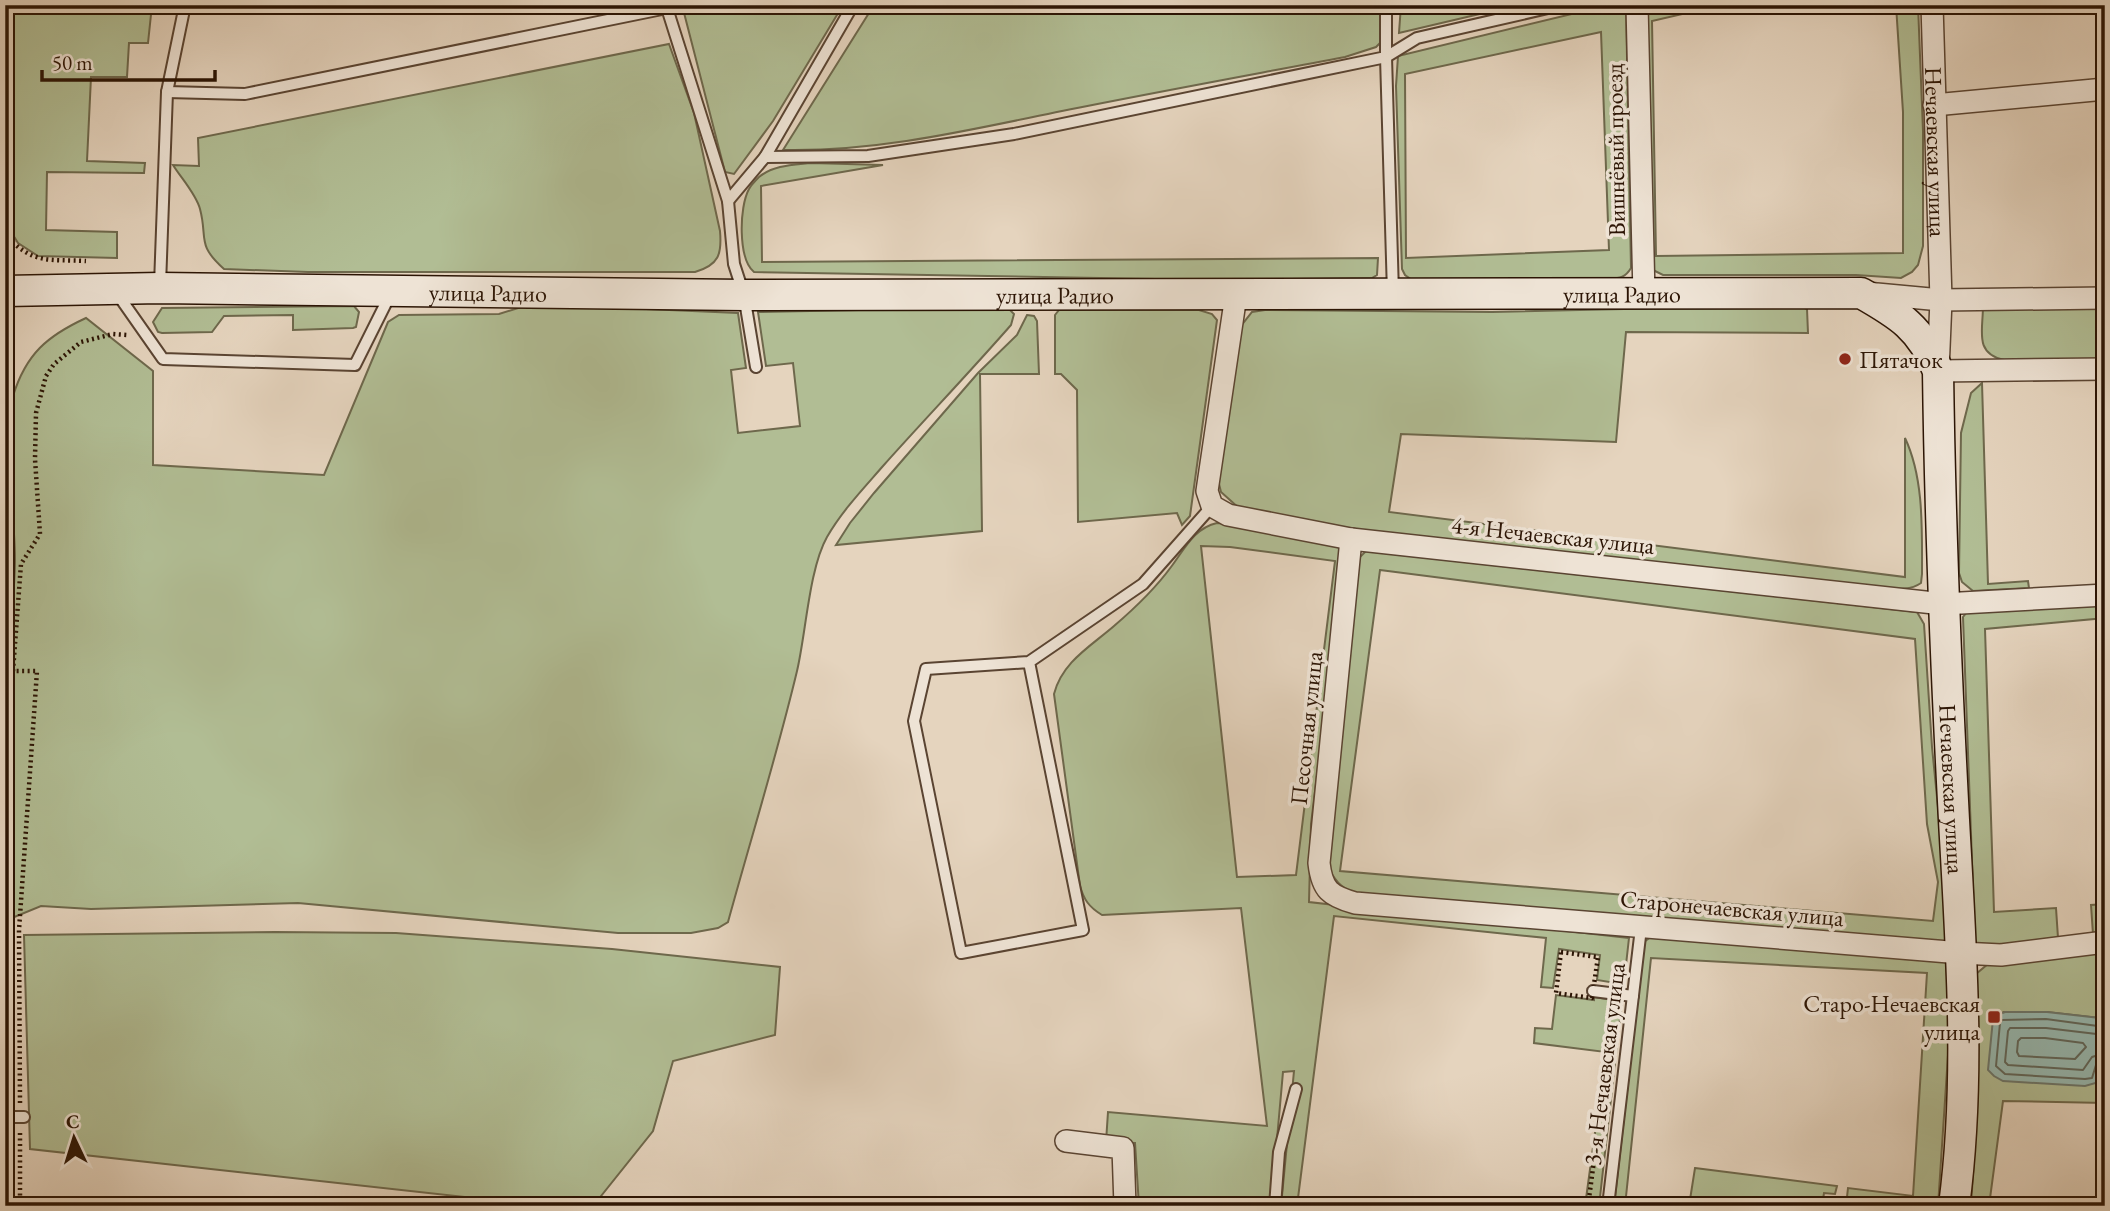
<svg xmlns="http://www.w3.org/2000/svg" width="2110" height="1211" viewBox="0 0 2110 1211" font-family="'EB Garamond',serif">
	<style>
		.green { fill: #b1bd94; stroke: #6e684c; stroke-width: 2; fill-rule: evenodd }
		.water { fill: #96b8b0; stroke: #6b766b; stroke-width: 2 }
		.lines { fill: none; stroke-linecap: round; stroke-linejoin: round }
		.shore { stroke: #60665a; stroke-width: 2 }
		.lane-casing { stroke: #5a4432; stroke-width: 14 }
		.street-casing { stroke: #5a4432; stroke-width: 24 }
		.secondary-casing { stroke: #2b1404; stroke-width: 33 }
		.path { stroke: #2b1404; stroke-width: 4.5; stroke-dasharray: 2 3.5; stroke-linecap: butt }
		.lane { stroke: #eee3d5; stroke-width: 10 }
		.street { stroke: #eee3d5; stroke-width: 21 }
		.secondary { stroke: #eee3d5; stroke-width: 30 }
		.poi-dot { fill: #8f2418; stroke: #eee3d5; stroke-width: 2.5 }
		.labels { text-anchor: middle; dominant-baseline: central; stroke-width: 7; stroke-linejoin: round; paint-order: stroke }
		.street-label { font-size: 24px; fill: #2b1404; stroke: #eee3d5 }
		.poi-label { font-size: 24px; fill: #2b1404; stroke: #eee3d5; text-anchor: start }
	</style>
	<rect width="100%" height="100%" fill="#e5d4be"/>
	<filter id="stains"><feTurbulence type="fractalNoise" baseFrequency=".00286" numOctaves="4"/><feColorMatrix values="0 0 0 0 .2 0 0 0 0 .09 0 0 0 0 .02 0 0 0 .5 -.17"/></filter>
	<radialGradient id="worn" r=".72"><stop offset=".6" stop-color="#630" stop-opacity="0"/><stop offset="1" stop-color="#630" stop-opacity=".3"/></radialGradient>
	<g class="green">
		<polygon points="13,5 152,5 148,43 129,43 127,77 91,77 87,161 145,163 144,173 47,172 46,230 117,232 117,258 38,256 18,243 5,222 5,76"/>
		<polygon points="682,5 843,5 773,121 734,174 725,172"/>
		<path d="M874,5H1384L1380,43L1376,47L1345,57C1250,75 1156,92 1062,111C969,130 878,152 783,150Z"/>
		<polygon points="1401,5 1518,5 1399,33"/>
		<path d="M1609,5H1626L1631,268C1625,278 1620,278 1608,279L1412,280L1405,275L1402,269L1396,86L1398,56ZM1601,32L1609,250L1406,258L1405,74Z"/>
		<polygon points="1639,5 1721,5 1652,21 1656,256 1903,253 1903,112 1896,5 1918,5 1923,131 1923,246 1918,265 1912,272 1901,278 1856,275 1663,275 1653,270"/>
		<path d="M669,44L694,113L720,231C722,254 719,265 695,272H308L224,269C196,244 208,239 200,209C196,194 181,178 173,165L199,166L198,138Z"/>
		<path d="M811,163L883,165L761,186L762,262L1378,258L1377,275L1372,278L1212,280L754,272C738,259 739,207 749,189C751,185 755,181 759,177C774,165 793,165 811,163Z"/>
		<path d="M2105,300V361L2004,360C1974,353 1983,331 1983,306Z"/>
		<path d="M531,304L738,313L746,368L731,370L738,433L800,426L793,363L766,366L758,312L1004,307L1009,309L1014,314L1011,325C969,373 925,419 883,466C863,489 842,511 827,537C809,569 806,633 797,671C777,755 751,838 728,922L718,928L691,933H618L298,903L91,909L41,906L12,918H6C1,886 5,841 6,807C7,756 7,705 9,654C10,622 15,591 15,559C15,506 0,448 13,396C26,354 47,336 86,318L153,371V465L324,475L388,322L399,315L499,314Z"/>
		<path d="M1798,305L1807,309L1808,333L1626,332L1616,442L1401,434L1389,512L1905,577V438C1924,478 1922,530 1922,574L1921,583C1908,592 1894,588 1879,587L1343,529L1240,509L1221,492L1218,480L1241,326L1252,312L1265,310L1492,312Z"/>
		<polygon points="354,306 359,312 356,327 353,328 293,330 293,315 224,316 212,332 162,333 158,332 153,322 162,308"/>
		<polygon points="1059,310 1199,310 1212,314 1217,320 1190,516 1182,525 1177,513 1078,522 1077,390 1061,374 1055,374 1055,315"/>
		<polygon points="1027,315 1034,316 1037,321 1039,374 980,374 982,531 836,545 850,523 874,493 978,373 1017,335"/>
		<polygon points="1982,383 1988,584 2028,581 2029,588 1973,591 1962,582 1959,573 1961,433 1971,393"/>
		<path d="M1217,523L1229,524L1336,545L1340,549L1331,661L1311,824L1309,902L1629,938L1599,1206H1585L1606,1052L1534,1043L1535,1028L1552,1029L1556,995L1594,1000V997L1614,1000L1616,983L1597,980L1600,955L1559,949L1553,988L1541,987L1546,938L1334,916L1297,1206H1281L1294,1071L1283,1072L1271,1206H1139L1135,1143L1106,1142L1108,1112L1267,1126L1241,908L1102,915C1089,907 1084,900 1080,886L1054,694C1062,662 1091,646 1114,626C1135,608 1155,589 1171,567C1184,550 1194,528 1217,523ZM1201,546L1230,547L1335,561L1296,875L1237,877Z"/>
		<path d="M1366,551L1917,612L1924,624L1932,747L1946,888V943L1359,895C1343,889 1337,884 1329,869L1358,559ZM1380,570L1915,639L1927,824L1938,882L1933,921L1340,871Z"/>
		<polygon points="2105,600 2105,618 1985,629 1994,912 2056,908 2058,938 1998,948 1975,943 1963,617 1967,612"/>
		<polygon points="2105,904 2105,933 2093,934 2091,905"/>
		<polygon points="275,932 396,933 612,949 780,967 775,1035 673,1061 653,1131 593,1206 546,1206 30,1149 24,935"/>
		<polygon points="1652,936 1946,961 1950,1025 1938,1206 1846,1206 1848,1188 1913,1196 1927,973 1651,958 1625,1206 1614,1206 1644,942"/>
		<polygon points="2105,949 2105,1021 2099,1018 2047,1012 2005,1012 2100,1079 2105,1044 2105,1103 2003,1101 1989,1206 1971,1206 1978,1094 1976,974 1988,964"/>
		<polygon points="1695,1168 1837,1186 1835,1194 1824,1193 1822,1206 1689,1206"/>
	</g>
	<polygon class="water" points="2005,1012 2047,1012 2100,1018 2105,1021 2105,1044 2099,1082 2085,1086 2003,1081 1994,1076 1988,1070 1993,1019 1997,1015"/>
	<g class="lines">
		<g class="shore">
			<polyline points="2105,1027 2046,1019 2002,1020 2000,1023 1996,1066 2005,1074 2085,1079 2092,1078 2096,1065 2105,1062"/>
			<polyline points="2105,1035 2046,1028 2010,1028 2008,1031 2005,1062 2008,1065 2083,1070 2092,1057 2105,1053"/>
			<polygon points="2021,1038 2045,1038 2083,1043 2086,1047 2075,1059 2019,1056 2017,1052 2018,1041"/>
		</g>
		<defs>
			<g id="lane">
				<polyline points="666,5 728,201 734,264 744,295 756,367"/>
				<polyline points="167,92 245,94 667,8"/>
				<polyline points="765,157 853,5"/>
				<polyline points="728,201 765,157 868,156 1014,134 1386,57 1386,5"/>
				<polyline points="160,285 167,92 185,5"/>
				<polyline points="116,292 163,359 355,365 391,293"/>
				<polyline points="1393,293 1386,57 1417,38 1561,5"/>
				<polyline points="1029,662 1083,930 961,953 914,721 926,669 1029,662 1143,584 1212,506"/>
				<polyline points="1593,991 1633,996"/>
				<polyline points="5,1117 24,1117"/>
				<polyline points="1275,1206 1279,1152 1296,1089"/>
				<polyline points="1608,1206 1641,928"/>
			</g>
			<g id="street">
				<polyline points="1637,5 1644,295"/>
				<path id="s1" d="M1932,5L1941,300L1938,371L2105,369"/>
				<polyline points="1934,105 2105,89"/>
				<polyline points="1866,293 1941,300 2105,298"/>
				<polyline points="1236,295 1207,491 1212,506 1228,515 1351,539 1943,604 2105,595"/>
				<path d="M1351,539L1319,863C1322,890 1330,896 1355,903L1961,953L2001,955L2105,942"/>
				<polyline points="1066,1141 1123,1148 1125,1206"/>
			</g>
			<g id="secondary">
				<path id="s2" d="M5,291L160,288L744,295L1861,293C1898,314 1922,328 1938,371C1940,521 1946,670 1954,820C1961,948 1971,1078 1954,1206"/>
			</g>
		</defs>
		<use href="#lane" class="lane-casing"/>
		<use href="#street" class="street-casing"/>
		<use href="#secondary" class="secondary-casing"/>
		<g class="path">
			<polyline points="5,44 10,5"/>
			<path d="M5,234C32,265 49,259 86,261"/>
			<polygon points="1561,952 1598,957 1592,998 1556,993"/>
			<polyline points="20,1103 19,930 37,671 13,671 21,564 40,534 35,459 36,413 46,376 54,364 81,342 113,334 127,335"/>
			<polyline points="20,1133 20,1206"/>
			<polyline points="1588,1206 1595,1153"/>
		</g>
		<use href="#lane" class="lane"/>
		<use href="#street" class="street"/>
		<use href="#secondary" class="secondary"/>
	</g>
	<g class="poi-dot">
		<circle cx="1845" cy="359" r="7"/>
		<rect x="1987" y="1010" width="14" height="14" rx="3.5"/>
	</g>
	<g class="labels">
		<g class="street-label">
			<text transform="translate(1615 150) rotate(-91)">Вишнёвый проезд</text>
			<text stroke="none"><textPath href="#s1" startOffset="147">Нечаевская улица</textPath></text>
			<text stroke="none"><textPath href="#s2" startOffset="483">улица Радио</textPath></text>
			<text stroke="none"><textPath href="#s2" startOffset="1050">улица Радио</textPath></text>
			<text stroke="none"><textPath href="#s2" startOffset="1617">улица Радио</textPath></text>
			<text transform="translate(1553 535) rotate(6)">4-я Нечаевская улица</text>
			<text transform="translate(1306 728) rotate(-84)">Песочная улица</text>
			<text stroke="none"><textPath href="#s2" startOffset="2387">Нечаевская улица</textPath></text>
			<text transform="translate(1732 908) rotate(5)">Старонечаевская улица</text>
			<text transform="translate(1604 1064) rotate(-83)">3-я Нечаевская улица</text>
		</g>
		<g class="poi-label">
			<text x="1859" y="359">Пятачок</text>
			<text x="1980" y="1003" text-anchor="end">Старо-Нечаевская<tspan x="1980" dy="28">улица</tspan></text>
		</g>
	</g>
	<rect width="2110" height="1211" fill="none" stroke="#e5d4be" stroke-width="28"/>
	<rect x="7" y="7" width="2096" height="1197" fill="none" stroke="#2b1404" stroke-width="3.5"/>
	<rect x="14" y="14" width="2082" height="1183" fill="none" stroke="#2b1404" stroke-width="2"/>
	<g transform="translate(74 1138) rotate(356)" stroke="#eee3d5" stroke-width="5" paint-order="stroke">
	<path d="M0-5L12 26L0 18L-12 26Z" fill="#2b1404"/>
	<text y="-10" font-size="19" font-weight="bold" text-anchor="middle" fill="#2b1404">С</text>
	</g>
	<path d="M42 70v10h173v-10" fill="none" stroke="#2b1404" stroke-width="3.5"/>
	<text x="52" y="70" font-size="21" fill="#2b1404" stroke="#eee3d5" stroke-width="5" paint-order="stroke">50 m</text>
	<rect width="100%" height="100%" filter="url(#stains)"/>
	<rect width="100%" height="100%" fill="url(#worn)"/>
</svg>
